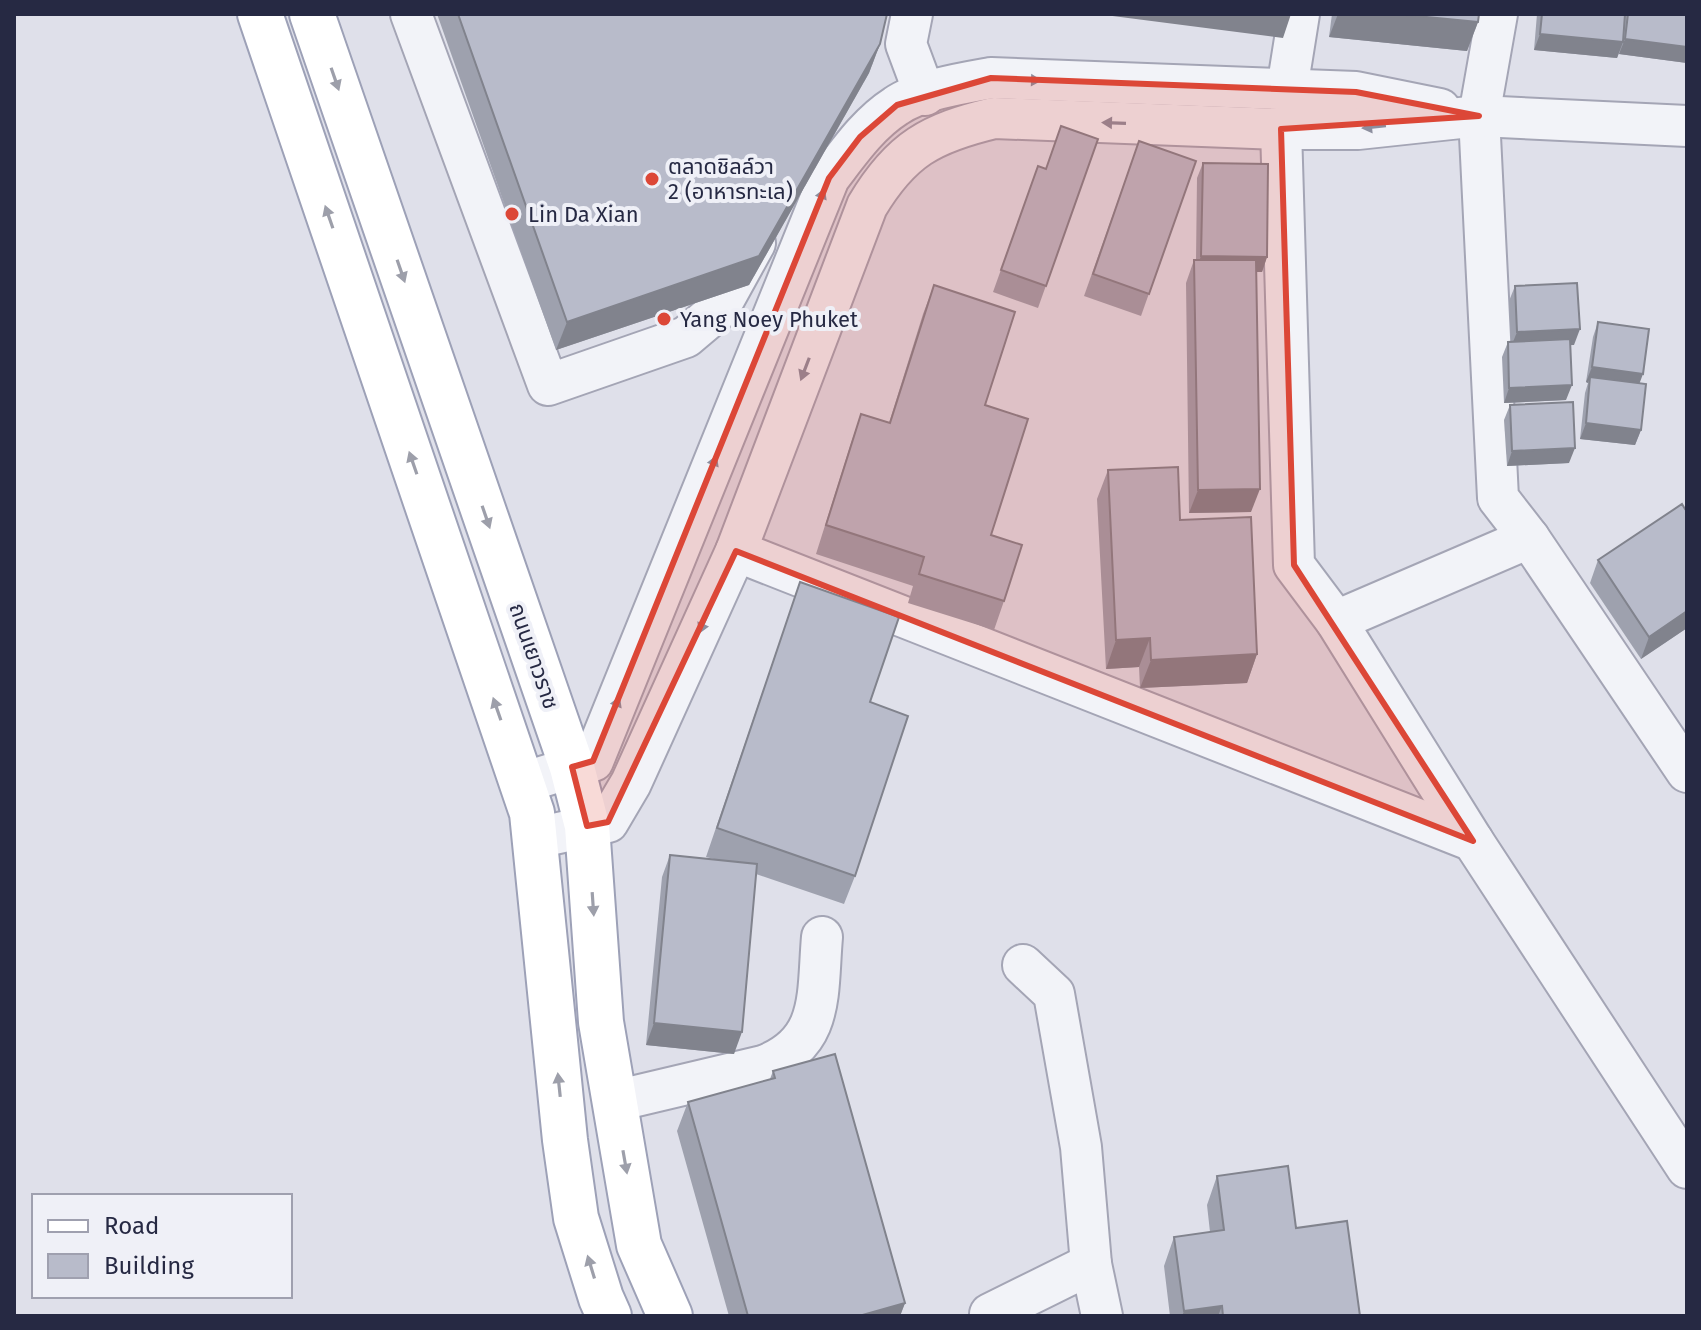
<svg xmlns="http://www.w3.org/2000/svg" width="1701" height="1330" viewBox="0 0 1701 1330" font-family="'Fira Sans','Noto Sans Thai',sans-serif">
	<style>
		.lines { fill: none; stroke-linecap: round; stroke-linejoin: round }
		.minor-casing { stroke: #a4a5b5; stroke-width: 44 }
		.major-casing { stroke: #9da1b7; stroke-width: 48 }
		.minor { stroke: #f2f3f8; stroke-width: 40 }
		.major { stroke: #fff; stroke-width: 44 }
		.wall { fill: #9ea1ae }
		.shaded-wall { fill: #81838d }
		.building { fill: #b8bbca; stroke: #81838d; stroke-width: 2 }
		.oneway { fill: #9d9faa }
		.oneway2 { fill: #8c8e9e }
		.marked { fill: #dc4737; fill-opacity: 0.2; stroke: #dc4737; stroke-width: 6; stroke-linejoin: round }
		.poi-dot { fill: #dc4737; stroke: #eff0f7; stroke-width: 3 }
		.labels { text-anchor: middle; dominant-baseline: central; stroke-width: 8; stroke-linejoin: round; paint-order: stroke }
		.poi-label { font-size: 22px; fill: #262943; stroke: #eff0f7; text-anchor: start }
		.street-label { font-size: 22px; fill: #262943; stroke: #eff0f7 }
	</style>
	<rect width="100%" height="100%" fill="#dfe0ea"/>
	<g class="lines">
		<defs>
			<g id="minor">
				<polyline points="411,14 548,385 686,337 718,310 755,243"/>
				<polyline points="912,14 906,44 925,95"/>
				<polyline points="1497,14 1479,116 1498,498 1529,538 1687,772"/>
				<polyline points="1287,89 1299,14"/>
				<polyline points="1281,129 1294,565 1336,621 1473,841 1687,1168"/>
				<polyline points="736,551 1473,841"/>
				<polyline points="1336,621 1529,538"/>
				<path d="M522,783L593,761L829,178C849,152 868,124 896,106C919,90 963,83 991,78L1356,92L1440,109"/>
				<path d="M536,838L608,822L631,783L736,551L867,206C901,149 931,133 994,118L1281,129H1358L1479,116L1687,126"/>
				<polyline points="1023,965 1054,994 1081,1147 1091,1264"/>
				<path d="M615,1101L763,1066C825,1043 817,994 822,937"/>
				<polyline points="990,1314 1091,1264 1102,1316"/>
			</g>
			<g id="major">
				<polyline points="260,14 532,813 565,1140 576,1218 601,1298 609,1316"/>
				<polyline points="312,14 572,767 587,826 601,1022 639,1245 670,1316"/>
			</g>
		</defs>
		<use href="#minor" class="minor-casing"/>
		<use href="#major" class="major-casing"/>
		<use href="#minor" class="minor"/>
		<use href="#major" class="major"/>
	</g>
	<g class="wall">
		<polygon points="437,14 887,14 880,44 869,73 749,285 556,350"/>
		<polygon points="1332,14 1479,14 1478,22 1467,51 1329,37"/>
		<polygon points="1537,14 1687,14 1687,63 1619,54 1620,50 1617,58 1534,50"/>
		<polygon points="1098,139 1038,308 993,292 1038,166 1046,169"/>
		<polygon points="1139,141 1196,161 1141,316 1084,296"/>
		<polygon points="1203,163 1267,257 1262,272 1256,272 1251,512 1189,513 1186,283 1194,260 1196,260 1197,178"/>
		<polygon points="934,285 985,405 991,535 1004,601 994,630 908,603 913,586 816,554 851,443 861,414 889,423 923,314"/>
		<polygon points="1515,286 1574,345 1570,345 1566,400 1504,403 1502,357 1508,342 1511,342 1509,301"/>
		<polygon points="1598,322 1639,383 1641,430 1635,445 1580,439 1585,393 1588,383 1586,382 1593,337"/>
		<polygon points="1510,405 1569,463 1507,466 1504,420"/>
		<polygon points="1108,470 1180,520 1257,654 1247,683 1140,688 1139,667 1106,669 1097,499"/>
		<polygon points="1598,560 1687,628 1641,659 1590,583"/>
		<polygon points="800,582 870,702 855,876 844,904 756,874 734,1054 646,1045 662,877 670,855 714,859 706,857"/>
		<polygon points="773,1071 905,1303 900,1316 729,1316 677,1131 688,1102 770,1079"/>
		<polygon points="1217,1176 1296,1228 1360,1316 1170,1316 1164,1266 1174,1237 1210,1232 1207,1205"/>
	</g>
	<g class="shaded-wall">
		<polygon points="1097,14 1291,14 1283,38"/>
		<polygon points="1338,14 1396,14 1478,22 1467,51 1329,37"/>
		<polygon points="1540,34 1623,42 1617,58 1534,50"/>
		<polygon points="1625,39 1687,47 1687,63 1619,54"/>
		<polygon points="880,44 869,73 749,285 556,350 567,322"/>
		<polygon points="1201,256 1267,257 1262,272 1195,272"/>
		<polygon points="1580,329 1574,345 1511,347 1517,332"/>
		<polygon points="1592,367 1643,374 1637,390 1590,377 1588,383 1586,382"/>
		<polygon points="1572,385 1566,400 1504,403 1509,388"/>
		<polygon points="1586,423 1641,430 1635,445 1580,439"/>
		<polygon points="1575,448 1569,463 1507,466 1512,451"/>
		<polygon points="1260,489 1251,512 1189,513 1198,490"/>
		<polygon points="1687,611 1687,628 1641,659 1649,637"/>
		<polygon points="1150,638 1139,667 1106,669 1116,640"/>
		<polygon points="1257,654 1247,683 1140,688 1151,660"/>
		<polygon points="654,1023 742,1032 734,1054 646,1045"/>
		<polygon points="905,1303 900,1316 859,1316"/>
		<polygon points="1222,1306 1218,1316 1182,1316 1184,1311"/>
	</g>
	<g class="building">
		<polygon points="458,14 887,14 880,44 759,256 567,322"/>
		<polygon points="1396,14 1479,14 1478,22"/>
		<polygon points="1542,14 1625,14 1623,42 1540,34"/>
		<polygon points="1628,14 1687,14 1687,47 1625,39"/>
		<polygon points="1061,126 1098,139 1046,286 1001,270 1038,166 1046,169"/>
		<polygon points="1139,141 1196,161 1149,294 1093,274"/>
		<polygon points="1203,163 1268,164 1267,257 1201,256"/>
		<polygon points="1194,260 1256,260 1260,489 1198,490"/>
		<polygon points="1577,283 1580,329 1517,332 1515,286"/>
		<polygon points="934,285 1015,312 985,405 1028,419 991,535 1022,545 1004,601 919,574 924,557 826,525 861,414 890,423"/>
		<polygon points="1598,322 1649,329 1643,374 1592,367"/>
		<polygon points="1570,339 1572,385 1509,388 1508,342"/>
		<polygon points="1590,377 1646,384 1641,430 1586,423"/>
		<polygon points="1573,402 1575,448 1512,451 1510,405"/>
		<polygon points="1178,467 1180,520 1251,517 1257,654 1151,660 1150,638 1116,640 1108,470"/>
		<polygon points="1682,504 1685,509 1687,508 1687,611 1649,637 1598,560"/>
		<polygon points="800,582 899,617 870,702 908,716 855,876 717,828"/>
		<polygon points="670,855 757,864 742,1032 654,1023"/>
		<polygon points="835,1054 905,1303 859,1316 748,1316 688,1102 775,1078 773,1071"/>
		<polygon points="1288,1166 1296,1228 1347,1221 1360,1316 1223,1316 1222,1306 1184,1311 1174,1237 1224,1230 1217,1176"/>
	</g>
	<defs><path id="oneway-solid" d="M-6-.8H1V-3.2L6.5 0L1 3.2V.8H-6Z" transform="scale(2)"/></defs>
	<g class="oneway">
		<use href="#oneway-solid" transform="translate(335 79) rotate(71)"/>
		<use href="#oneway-solid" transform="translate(329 217) rotate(-109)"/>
		<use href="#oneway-solid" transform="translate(401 271) rotate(71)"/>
		<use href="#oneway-solid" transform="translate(413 463) rotate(-109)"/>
		<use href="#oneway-solid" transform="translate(486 517) rotate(71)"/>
		<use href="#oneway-solid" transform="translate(497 709) rotate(-109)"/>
		<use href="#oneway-solid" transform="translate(593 904) rotate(86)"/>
		<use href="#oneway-solid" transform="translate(559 1085) rotate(-96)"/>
		<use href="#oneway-solid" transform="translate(625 1162) rotate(80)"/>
		<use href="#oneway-solid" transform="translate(591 1267) rotate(-107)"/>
	</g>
	<g class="oneway2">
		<use href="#oneway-solid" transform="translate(1029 80) rotate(2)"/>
		<use href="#oneway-solid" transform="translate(1114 123) rotate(-178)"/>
		<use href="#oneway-solid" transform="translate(1374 127) rotate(174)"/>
		<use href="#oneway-solid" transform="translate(820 200) rotate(-68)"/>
		<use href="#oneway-solid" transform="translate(805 369) rotate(111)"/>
		<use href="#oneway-solid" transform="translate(712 467) rotate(-68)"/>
		<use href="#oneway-solid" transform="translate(704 622) rotate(114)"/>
		<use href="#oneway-solid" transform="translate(615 708) rotate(-68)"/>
	</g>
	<path class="marked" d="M991,78L1356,92L1479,116L1281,129L1294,565L1473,841L736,551L608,822L587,826L572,767L593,761L829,178L860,137L897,105Z"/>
	<g class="poi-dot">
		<circle cx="652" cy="179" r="8"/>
		<circle cx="512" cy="214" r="8"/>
		<circle cx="664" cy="319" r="8"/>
	</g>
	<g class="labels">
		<g class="poi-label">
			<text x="668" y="166">ตลาดชิลล์วา<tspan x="668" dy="25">2 (อาหารทะเล)</tspan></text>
			<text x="528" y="214">Lin Da Xian</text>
			<text x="680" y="319">Yang Noey Phuket</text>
		</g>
		<g class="street-label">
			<text transform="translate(534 656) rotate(71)">ถนนเยาวราช</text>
		</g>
	</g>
	<rect width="1701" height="1330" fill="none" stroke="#262943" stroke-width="32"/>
	<rect x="32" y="1194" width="260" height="104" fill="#eff0f7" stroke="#9fa0af" stroke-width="2"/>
	<rect x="48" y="1220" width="40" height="12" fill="#ffffff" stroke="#9fa0af" stroke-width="2"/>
	<text x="104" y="1234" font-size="24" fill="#262943">Road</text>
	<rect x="48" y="1254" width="40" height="24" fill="#b8bbca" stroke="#9fa0af" stroke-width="2"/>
	<text x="104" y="1274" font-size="24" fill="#262943">Building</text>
</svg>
